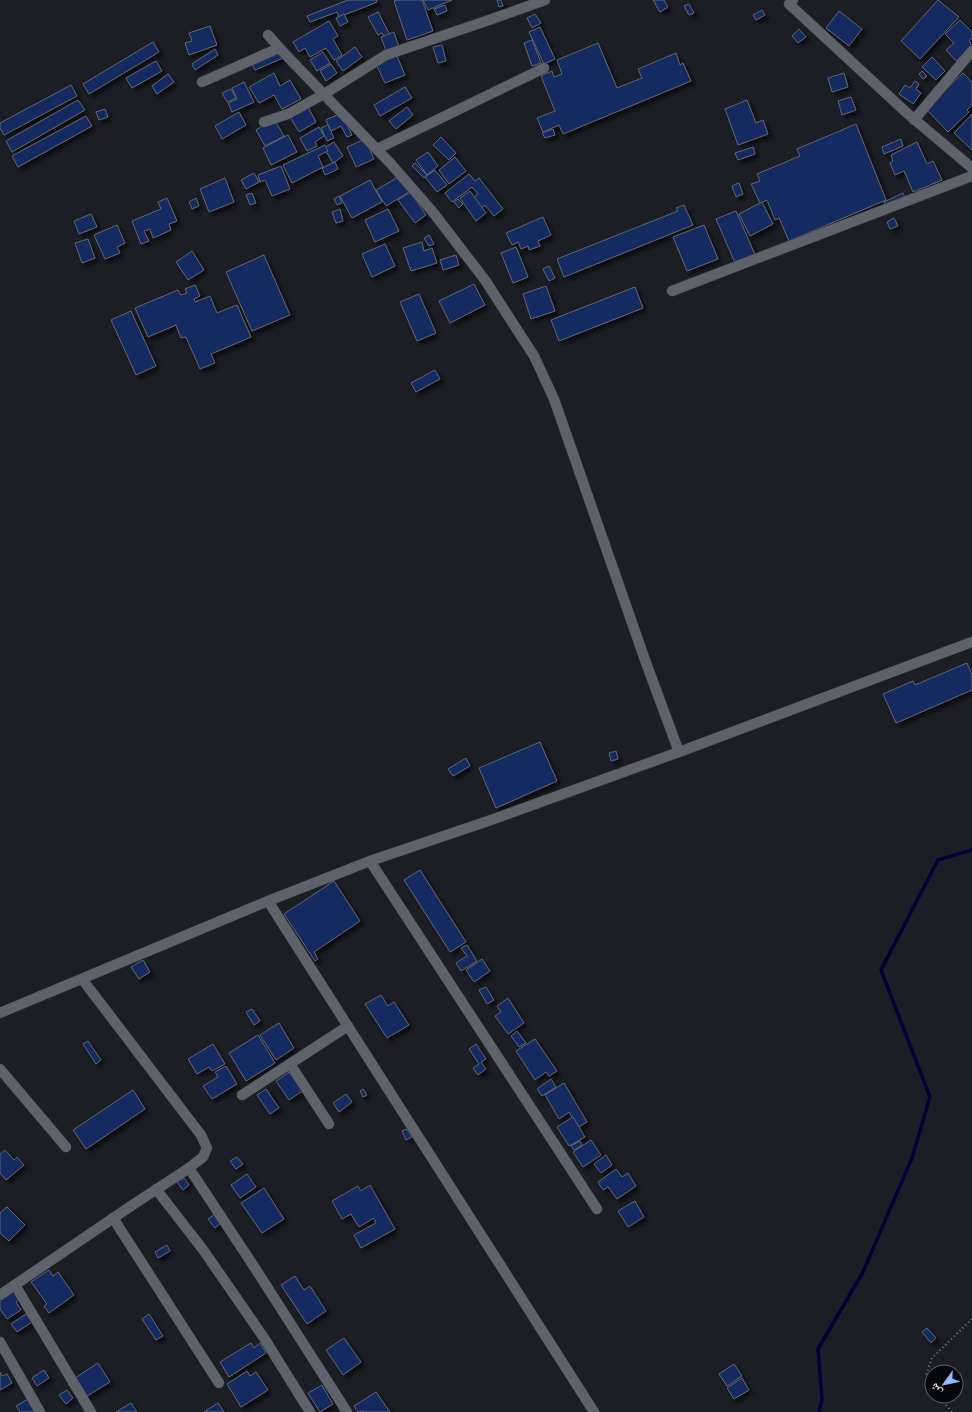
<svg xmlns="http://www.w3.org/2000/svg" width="972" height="1412" viewBox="0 0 972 1412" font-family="Quicksand,'Noto Naskh Arabic',sans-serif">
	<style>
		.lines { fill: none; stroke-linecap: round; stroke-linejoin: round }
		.stream { stroke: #000235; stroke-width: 3.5 }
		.building { fill: #122c62; stroke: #60656d; filter: url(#shadow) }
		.minor-casing { stroke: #393c41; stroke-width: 11 }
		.path { stroke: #797c82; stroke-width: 2; stroke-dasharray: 1 3; stroke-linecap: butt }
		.minor { stroke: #5e636b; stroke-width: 10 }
	</style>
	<defs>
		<filter id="shadow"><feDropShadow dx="3.5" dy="3.5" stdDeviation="2" flood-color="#0009"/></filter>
	</defs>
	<rect width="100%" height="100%" fill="#1b1e25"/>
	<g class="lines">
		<polyline class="stream" points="819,1412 822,1399 818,1349 863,1272 912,1158 930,1097 881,970 938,860 972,850"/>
	</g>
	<g class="building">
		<polygon points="348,0 377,0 377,2 339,17 337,12 310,22 307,16"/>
		<polygon points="398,0 422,0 433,31 407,40 394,1"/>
		<polygon points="423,0 452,0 428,10"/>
		<polygon points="497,0 501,0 503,6 499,7"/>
		<polygon points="653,0 664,0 668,7 660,12"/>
		<polygon points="938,0 959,17 920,59 901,41"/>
		<polygon points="689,4 694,13 689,15 684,6"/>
		<polygon points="445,5 447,11 437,15 434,9"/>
		<polygon points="762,10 765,15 756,20 753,15"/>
		<polygon points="839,11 862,29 849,46 826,28"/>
		<polygon points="378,12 390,35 385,38 382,33 378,35 368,17"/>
		<polygon points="344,14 348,22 340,26 336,18"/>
		<polygon points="535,14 541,23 532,28 527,18"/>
		<polygon points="960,20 972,32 972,38 969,41 972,46 956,61 946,50 954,43 945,34"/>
		<polygon points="329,21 338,36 333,39 342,55 334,60 326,48 310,57 305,48 299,52 293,42"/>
		<polygon points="210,26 217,45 189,55 185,43 192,41 189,33"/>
		<polygon points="540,27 555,59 544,64 529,32"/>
		<polygon points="799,29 806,37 798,43 792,36"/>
		<polygon points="394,32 399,47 386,51 381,37"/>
		<polygon points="532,40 541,63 532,66 524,43"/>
		<polygon points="153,42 159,52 89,94 83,84"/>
		<polygon points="598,43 617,88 642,78 638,69 676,53 680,65 683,63 691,81 563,134 559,125 543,132 537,118 555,111 541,76 552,71 554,77 562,74 557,60"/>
		<polygon points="442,45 446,61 438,63 433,47"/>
		<polygon points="355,47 362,57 343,71 336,61"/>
		<polygon points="215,49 218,55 195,70 192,64"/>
		<polygon points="279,49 283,58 255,70 251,62"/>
		<polygon points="323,52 330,63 317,71 310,60"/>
		<polygon points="397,56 405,75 385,83 376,64"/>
		<polygon points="932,57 945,71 936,80 922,67"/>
		<polygon points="156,61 162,71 132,88 126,78"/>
		<polygon points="331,64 337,73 326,81 320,71"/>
		<polygon points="922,71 927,76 923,79 919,74"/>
		<polygon points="274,73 280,86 290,80 301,99 282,109 274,95 259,103 249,87"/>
		<polygon points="844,73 848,87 832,92 828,78"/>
		<polygon points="963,73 972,82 972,105 967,110 969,112 948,132 927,110 939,98 938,97"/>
		<polygon points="168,74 174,82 157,94 152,86"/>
		<polygon points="915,81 919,84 916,89 921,93 913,104 899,94 905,85 910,88"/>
		<polygon points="244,82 254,102 232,112 228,103 237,99 232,88"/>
		<polygon points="71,85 77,96 4,135 0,128 0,123"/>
		<polygon points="405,87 412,98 380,116 374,105"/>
		<polygon points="231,89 236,98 227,102 222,93"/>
		<polygon points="851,97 856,110 842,115 838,101"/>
		<polygon points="78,100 85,110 12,152 6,141"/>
		<polygon points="747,100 756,123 763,120 768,134 738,145 725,109"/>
		<polygon points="308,107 316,122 299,132 290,117"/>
		<polygon points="407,107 413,115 396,129 389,121"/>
		<polygon points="105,109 108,117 99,120 96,112"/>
		<polygon points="239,112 246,125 222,139 215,126"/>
		<polygon points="341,113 352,135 347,137 341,126 331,131 326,120"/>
		<polygon points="972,114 972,150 954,133"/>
		<polygon points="86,116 92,126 18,167 12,156"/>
		<polygon points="274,119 284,136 265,146 256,130"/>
		<polygon points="856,124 886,200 789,241 779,218 775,220 767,200 760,203 751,184 760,181 757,174 800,156 797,149"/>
		<polygon points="328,125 334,138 327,141 321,128"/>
		<polygon points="319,127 324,136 315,142 317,146 307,151 300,138"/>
		<polygon points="553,129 555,135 545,138 542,133"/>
		<polygon points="288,135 297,152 271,165 263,148"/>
		<polygon points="441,137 456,153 449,160 433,145"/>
		<polygon points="365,139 374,159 356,167 347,147"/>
		<polygon points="901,139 903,146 884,154 882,147"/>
		<polygon points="334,142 343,156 333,163 324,148"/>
		<polygon points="917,142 927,164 933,161 942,180 913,192 904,171 895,175 890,163 893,161 891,155"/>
		<polygon points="325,145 328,151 318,156 323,167 292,183 283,165"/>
		<polygon points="753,147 755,154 738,160 735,153"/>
		<polygon points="428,152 438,166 427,175 416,160"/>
		<polygon points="455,157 466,171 449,184 439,170"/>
		<polygon points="335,162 338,169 325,175 322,168"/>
		<polygon points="415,163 427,175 424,178 412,166"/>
		<polygon points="281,166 290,189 272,196 265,180 260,182 258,175"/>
		<polygon points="435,170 447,185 437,192 425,177"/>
		<polygon points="254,173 259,182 246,189 241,180"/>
		<polygon points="469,174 475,181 479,178 503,209 494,216 485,205 474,214 466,203 478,194 472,187 452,202 445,193"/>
		<polygon points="400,176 409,192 386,206 376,190"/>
		<polygon points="225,178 234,202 209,212 200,189"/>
		<polygon points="370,180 382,202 352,218 340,196"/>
		<polygon points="739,183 743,194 736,197 732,186"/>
		<polygon points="470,191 486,213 476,221 460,198"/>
		<polygon points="410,192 426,215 415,223 398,200"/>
		<polygon points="252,193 256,203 250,205 246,195"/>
		<polygon points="903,193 906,199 887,208 884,202"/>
		<polygon points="339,196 342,203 337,205 334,199"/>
		<polygon points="167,198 177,221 169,224 171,230 153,238 150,229 144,231 149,241 141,244 132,221 161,209 158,202"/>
		<polygon points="196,198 199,206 192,209 189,202"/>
		<polygon points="458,199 463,204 459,208 454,202"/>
		<polygon points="762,202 773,224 750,236 739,214"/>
		<polygon points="684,205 693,225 564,277 557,259 678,211 676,208"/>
		<polygon points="340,209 343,221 336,223 332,212"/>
		<polygon points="388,209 399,231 375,242 365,220"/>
		<polygon points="736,211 756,257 736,265 716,219"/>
		<polygon points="91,214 97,227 79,234 74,221"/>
		<polygon points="543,217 551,235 538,241 540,246 529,250 528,246 521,249 518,242 512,245 506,233"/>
		<polygon points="894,218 898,226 890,229 887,222"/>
		<polygon points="117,225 125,243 117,247 120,253 105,259 94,235"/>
		<polygon points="704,225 718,259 687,271 673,237"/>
		<polygon points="429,235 434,244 429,246 424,238"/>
		<polygon points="88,239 95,258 82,263 75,243"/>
		<polygon points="422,242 424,251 432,248 437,263 411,271 403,248"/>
		<polygon points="385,244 395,266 372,277 362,254"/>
		<polygon points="516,247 528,277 513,283 501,253"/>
		<polygon points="192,251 204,270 188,280 176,262"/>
		<polygon points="264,255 290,315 252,331 226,272"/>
		<polygon points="456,255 459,265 443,270 440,260"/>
		<polygon points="549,266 555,278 549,281 543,269"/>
		<polygon points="474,284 485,305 450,323 439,301"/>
		<polygon points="195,285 200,296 194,299 195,302 210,296 217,313 237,305 251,337 211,354 215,363 200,369 186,337 181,338 176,325 148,337 135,308 178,290 181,295 187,293 185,289"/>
		<polygon points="546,286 555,311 531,319 523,294"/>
		<polygon points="635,287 643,308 559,341 551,320"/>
		<polygon points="419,294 436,333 417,341 400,302"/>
		<polygon points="131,311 156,366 136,375 111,320"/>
		<polygon points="435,370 440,379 416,392 411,383"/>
		<polygon points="967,663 972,675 972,690 896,723 883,694 913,681 915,685"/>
		<polygon points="540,742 557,781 496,808 479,768"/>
		<polygon points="616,751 618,759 611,761 609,753"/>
		<polygon points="466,758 470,766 453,776 448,769"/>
		<polygon points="420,870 466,942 450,952 404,880"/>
		<polygon points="334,881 360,921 314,952 318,959 315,961 284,914"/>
		<polygon points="467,945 477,961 461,971 456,963 467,956 461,948"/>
		<polygon points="482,959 490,971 474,982 466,970"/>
		<polygon points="143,960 150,972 139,979 131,967"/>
		<polygon points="486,987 494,1000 487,1004 479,990"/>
		<polygon points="381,995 388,1006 394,1002 409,1025 387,1038 365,1004"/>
		<polygon points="508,998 524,1023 508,1034 495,1016 501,1012 497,1006"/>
		<polygon points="252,1009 260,1021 254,1025 246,1012"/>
		<polygon points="279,1023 294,1048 276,1060 260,1035"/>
		<polygon points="517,1031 526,1043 519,1047 511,1036"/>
		<polygon points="258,1035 275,1063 246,1081 229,1053"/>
		<polygon points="535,1039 557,1071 549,1076 546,1072 535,1080 516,1051"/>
		<polygon points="88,1041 101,1060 96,1064 83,1044"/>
		<polygon points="213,1044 225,1064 212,1071 209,1067 197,1074 188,1059"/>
		<polygon points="476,1044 486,1059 481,1062 486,1069 478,1075 473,1068 479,1064 469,1049"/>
		<polygon points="226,1066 237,1084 212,1099 203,1086 218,1077 215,1072"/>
		<polygon points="291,1071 304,1090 289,1100 276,1081"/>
		<polygon points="551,1079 556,1087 542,1096 537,1089"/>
		<polygon points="564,1083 587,1122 578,1127 569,1112 559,1119 545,1095"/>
		<polygon points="266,1089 279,1108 270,1114 257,1095"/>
		<polygon points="363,1089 367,1095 363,1097 360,1091"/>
		<polygon points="133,1090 145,1109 86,1149 73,1130"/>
		<polygon points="346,1094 352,1102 339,1112 333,1103"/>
		<polygon points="573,1117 585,1137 569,1146 557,1127"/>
		<polygon points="407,1129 412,1137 406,1140 402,1131"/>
		<polygon points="591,1140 601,1155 583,1167 573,1152"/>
		<polygon points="580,1141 582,1145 574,1150 571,1146"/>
		<polygon points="5,1150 14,1160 17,1157 24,1165 6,1180 0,1173 0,1154"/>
		<polygon points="606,1155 612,1165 601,1173 594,1164"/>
		<polygon points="237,1157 243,1164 236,1169 230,1161"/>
		<polygon points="616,1169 622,1177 628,1173 636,1186 617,1199 608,1187 603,1190 598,1182"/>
		<polygon points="247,1174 256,1187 240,1198 231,1185"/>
		<polygon points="184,1178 189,1185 183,1190 177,1182"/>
		<polygon points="370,1185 395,1229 361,1248 354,1235 376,1223 374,1218 359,1227 351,1214 342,1219 332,1201 358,1186 361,1191"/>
		<polygon points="264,1188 284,1219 262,1233 241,1203"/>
		<polygon points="635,1201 644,1217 628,1227 618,1211"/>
		<polygon points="7,1207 25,1225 9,1241 0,1233 0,1213"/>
		<polygon points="214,1215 220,1224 215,1228 208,1219"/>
		<polygon points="167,1245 170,1251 158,1258 155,1252"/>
		<polygon points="49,1270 53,1276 58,1272 74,1295 49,1313 44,1306 47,1304 31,1282"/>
		<polygon points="295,1276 304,1290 310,1286 326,1311 307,1324 281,1285"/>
		<polygon points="13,1286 21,1298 16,1302 21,1310 7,1319 0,1309 0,1295"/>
		<polygon points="26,1314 32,1322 17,1332 11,1324"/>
		<polygon points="149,1314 163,1336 156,1340 142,1319"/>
		<polygon points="927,1328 936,1338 931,1343 922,1332"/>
		<polygon points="344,1338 361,1362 343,1375 326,1350"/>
		<polygon points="251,1343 254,1348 260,1343 266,1353 229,1377 220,1362"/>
		<polygon points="98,1363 110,1382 87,1396 75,1378"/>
		<polygon points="734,1364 742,1376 727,1386 719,1374"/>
		<polygon points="44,1370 49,1378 37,1386 32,1378"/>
		<polygon points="247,1371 250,1376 256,1372 268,1390 241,1407 227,1384"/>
		<polygon points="0,1372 2,1376 7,1374 12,1383 0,1390"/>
		<polygon points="742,1378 749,1390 734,1399 727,1388"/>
		<polygon points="322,1385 333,1404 320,1412 308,1393"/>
		<polygon points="67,1390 73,1398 66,1404 59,1395"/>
		<polygon points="376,1392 390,1412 364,1412 363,1411 358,1412 354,1406"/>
		<polygon points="33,1396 43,1412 20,1412 16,1406"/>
		<polygon points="131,1403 137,1412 116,1412"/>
		<polygon points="218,1403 224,1412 204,1412"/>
	</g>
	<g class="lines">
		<defs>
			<g id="minor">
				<polyline points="793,0 789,4 908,114 972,168"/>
				<polyline points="268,35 285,54 391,164 432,211 485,280 534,356 554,399 645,660 679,752"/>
				<polyline points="202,82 279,48"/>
				<polyline points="914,120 972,51"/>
				<polyline points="264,122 288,114 324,94 386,55 492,19 545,0"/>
				<polyline points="377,149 544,68"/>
				<polyline points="672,291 972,176"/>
				<polyline points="370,861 597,1209"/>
				<polyline points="268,901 594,1412"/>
				<polyline points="0,1013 268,901 370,861 491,820 679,752 972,642"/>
				<polyline points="290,1064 329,1124"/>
				<polyline points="0,1069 66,1147"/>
				<polyline points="242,1095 348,1026"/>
				<polyline points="189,1168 253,1265 347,1412"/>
				<polyline points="156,1189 204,1251 264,1338 310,1412"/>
				<polyline points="113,1218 219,1383"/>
				<polyline points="15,1285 91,1412"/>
				<polyline points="0,1295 131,1206 189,1168 203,1157 207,1148 201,1135 82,979"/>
				<polyline points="0,1342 40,1412"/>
			</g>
		</defs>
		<use href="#minor" class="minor-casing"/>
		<g class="path">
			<polyline points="932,1389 926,1375 932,1358 972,1319"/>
			<polyline points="938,1396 952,1412"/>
		</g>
		<use href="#minor" class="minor"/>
	</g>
	<g transform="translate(944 1384) rotate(237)"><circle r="19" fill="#07080b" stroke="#5c5e62"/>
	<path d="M0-3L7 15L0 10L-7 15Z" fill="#92b7fd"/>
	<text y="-6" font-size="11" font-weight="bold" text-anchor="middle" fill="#dcdfe4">ش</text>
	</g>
</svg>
